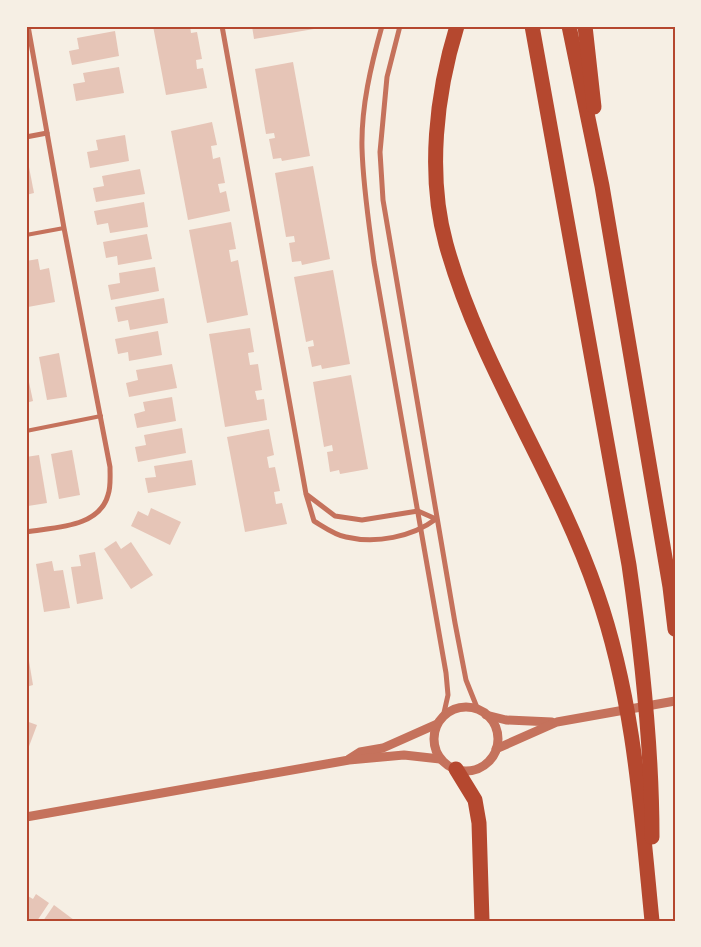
<svg xmlns="http://www.w3.org/2000/svg" width="701" height="947" viewBox="0 0 701 947" font-family="'Open Sans',sans-serif">
	<style>
		.building { fill: #e6c5b7 }
		.lines { fill: none; stroke-linecap: round; stroke-linejoin: round }
		.service { stroke: #c5725c; stroke-width: 4 }
		.minor { stroke: #c5725c; stroke-width: 5 }
		.tertiary { stroke: #c5725c; stroke-width: 9 }
		.motorway { stroke: #b5482f; stroke-width: 15 }
		.neatline { fill: none; stroke: #b5482f; stroke-width: 2 }
	</style>
	<rect width="100%" height="100%" fill="#f6efe4"/>
	<g class="building">
		<polygon points="153,26 190,26 191,33 197,32 202,59 196,60 197,69 203,68 207,88 166,95"/>
		<polygon points="252,26 326,26 326,27 254,39"/>
		<polygon points="115,31 119,56 72,65 69,51 79,49 77,38"/>
		<polygon points="293,62 310,156 282,161 281,158 273,159 269,139 275,138 274,133 266,134 255,69"/>
		<polygon points="119,67 124,93 76,101 73,84 85,82 83,73"/>
		<polygon points="212,122 217,145 211,146 213,159 220,157 225,183 218,184 220,193 226,191 230,211 188,220 171,131"/>
		<polygon points="125,135 129,161 90,168 87,152 98,150 96,140"/>
		<polygon points="28,162 34,193 26,195 26,163"/>
		<polygon points="313,166 330,259 302,265 301,261 292,262 289,243 295,242 294,236 286,237 275,173"/>
		<polygon points="140,169 145,194 96,202 93,188 104,186 102,176"/>
		<polygon points="144,202 148,227 110,233 108,223 97,225 94,211"/>
		<polygon points="231,222 236,249 229,250 231,262 238,260 248,315 207,323 189,230"/>
		<polygon points="147,234 152,259 118,265 117,256 106,258 103,242"/>
		<polygon points="38,259 40,270 49,268 55,302 28,307 26,261"/>
		<polygon points="155,267 159,291 111,300 108,285 120,283 119,273"/>
		<polygon points="333,270 350,364 322,369 321,365 312,367 308,347 314,346 313,340 306,342 294,277"/>
		<polygon points="164,298 168,323 130,330 128,320 118,322 115,307"/>
		<polygon points="250,328 254,352 248,353 250,365 258,364 262,390 255,391 257,400 264,399 267,420 225,427 209,334"/>
		<polygon points="158,331 162,355 129,361 128,352 118,354 115,339"/>
		<polygon points="59,353 67,397 47,400 39,357"/>
		<polygon points="172,364 177,388 129,397 126,383 138,380 136,370"/>
		<polygon points="26,368 33,401 26,403"/>
		<polygon points="351,375 368,469 340,474 339,470 330,472 327,452 333,451 332,445 324,447 313,382"/>
		<polygon points="172,397 176,421 137,428 134,414 145,411 143,402"/>
		<polygon points="182,428 186,453 138,462 135,447 146,445 144,435"/>
		<polygon points="269,429 274,455 267,457 269,468 275,467 280,491 274,492 276,504 282,503 287,524 245,532 227,437"/>
		<polygon points="72,450 80,495 59,499 51,454"/>
		<polygon points="39,455 47,503 28,506 26,457"/>
		<polygon points="192,460 196,485 148,493 145,478 156,477 154,466"/>
		<polygon points="151,508 181,522 170,545 131,526 138,511 148,516"/>
		<polygon points="116,541 121,549 131,542 153,575 131,589 104,549"/>
		<polygon points="95,552 103,599 77,604 71,567 81,566 79,555"/>
		<polygon points="52,561 54,571 63,570 70,608 44,612 36,564"/>
		<polygon points="26,661 29,661 33,685 26,687"/>
		<polygon points="26,721 37,725 28,749 26,749"/>
		<polygon points="36,894 49,903 37,921 26,921 26,895 33,899"/>
		<polygon points="54,905 74,920 74,921 43,921"/>
	</g>
	<g class="lines">
		<g class="service">
			<polyline points="26,235 64,228"/>
			<polyline points="26,431 101,416"/>
		</g>
		<g class="minor">
			<path d="M222,26L306,494L314,521C324,527 335,535 346,537C376,544 412,537 436,519L418,511L362,520L335,516L306,494"/>
			<path d="M382,26C371,65 361,107 362,148C363,186 369,224 374,262L446,673L448,695L443,717"/>
			<polyline points="400,26 387,77 380,152 383,200 455,623 466,680 478,710"/>
			<polyline points="26,137 47,133"/>
			<path d="M26,532C54,527 99,528 108,495C111,487 110,476 110,467L64,228L28,26"/>
		</g>
		<g class="tertiary">
			<circle cx="466" cy="739" r="32"/>
			<polyline points="486,715 506,720 552,722"/>
			<polyline points="496,749 557,722 675,701"/>
			<polyline points="349,759 360,752 383,748 437,724"/>
			<polyline points="26,817 349,760 404,755 440,759"/>
		</g>
		<g class="motorway">
			<path d="M457,26C436,94 427,175 446,244C480,367 556,473 597,593C634,699 641,810 652,921"/>
			<path d="M532,26L629,565C642,655 652,747 652,837"/>
			<polyline points="569,26 602,186 670,587 675,629"/>
			<polyline points="585,26 594,107"/>
			<polyline points="456,769 475,800 479,823 482,921"/>
		</g>
	</g>
	<rect width="701" height="947" fill="none" stroke="#f6efe4" stroke-width="55"/>
	<rect x="28" y="28" width="646" height="892" class="neatline"/>
</svg>
